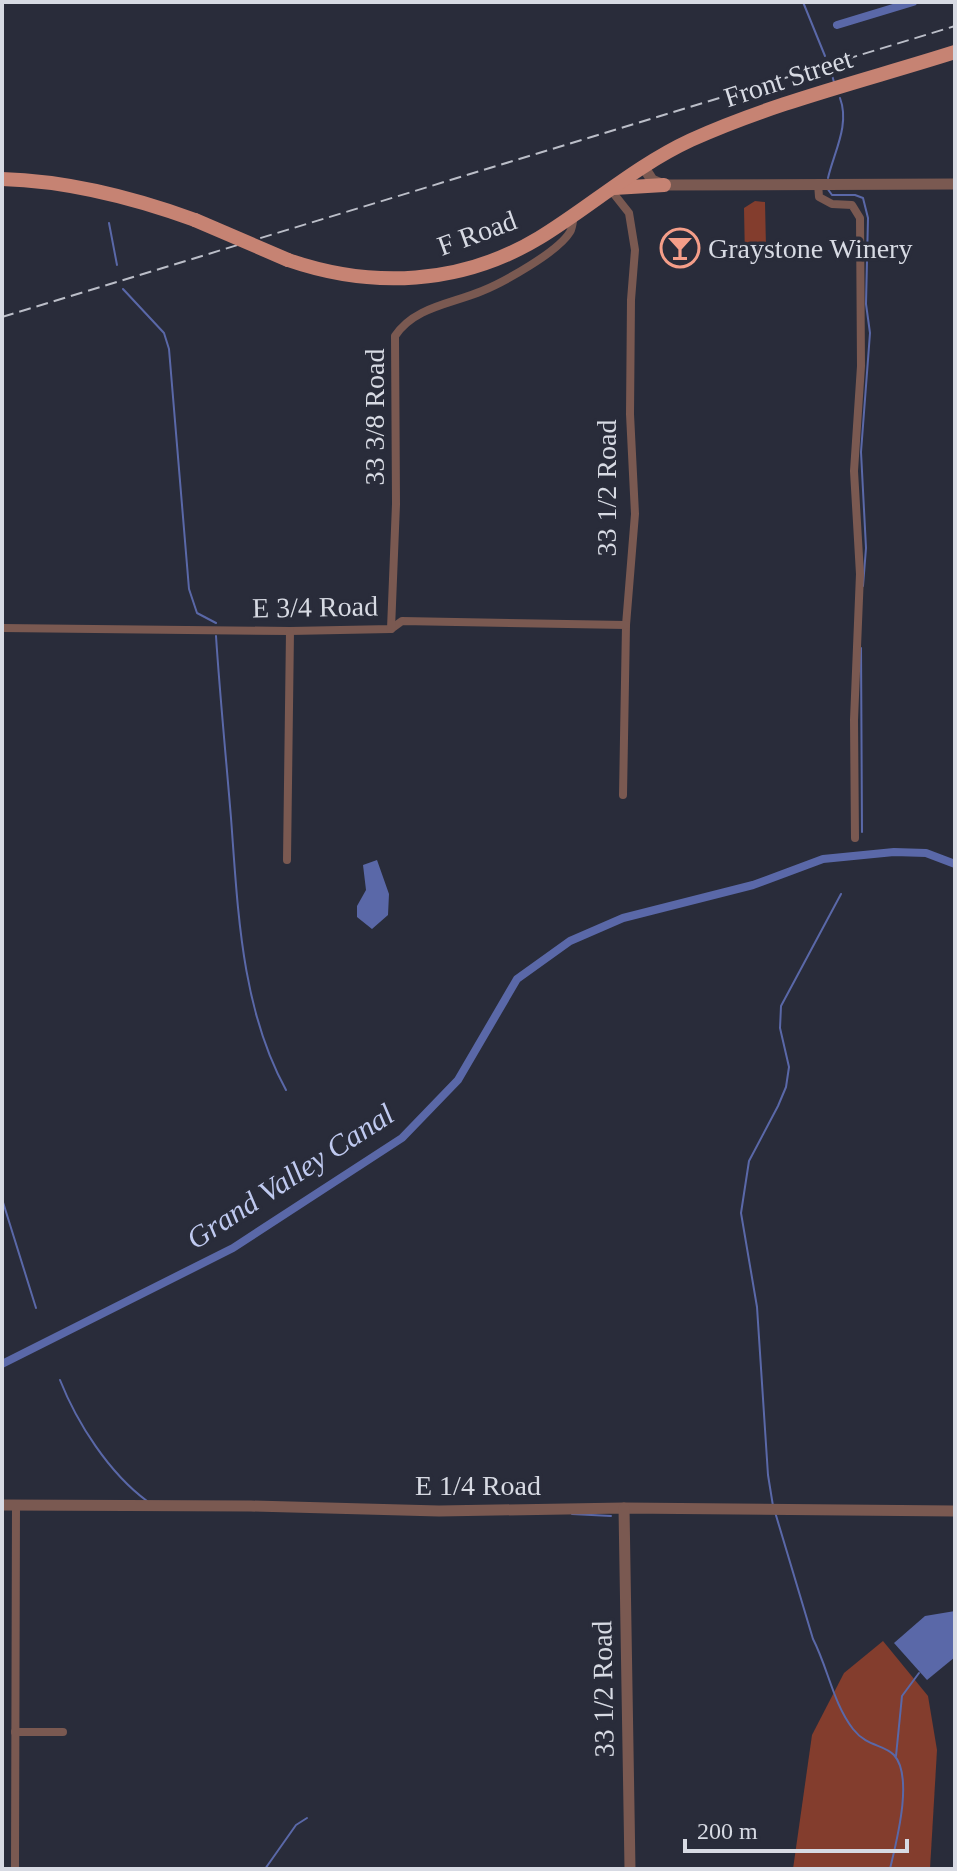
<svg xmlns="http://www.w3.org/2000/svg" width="957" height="1871" viewBox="0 0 957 1871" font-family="Georgia,serif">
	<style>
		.green { fill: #833d2d }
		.water { fill: #5a68a8 }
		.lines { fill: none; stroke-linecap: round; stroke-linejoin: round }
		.stream { stroke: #5a68a8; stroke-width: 2 }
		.canal { stroke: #5a68a8; stroke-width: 8 }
		.minor { stroke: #7a5951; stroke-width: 8 }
		.tertiary { stroke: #7a5951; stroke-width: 11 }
		.primary { stroke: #c68373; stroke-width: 14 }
		.rail { stroke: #bbbec8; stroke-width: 2; stroke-dasharray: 12 6; stroke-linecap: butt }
		.primary-bridge { stroke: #c68373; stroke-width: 14 }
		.labels { text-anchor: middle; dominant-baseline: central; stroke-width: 7; stroke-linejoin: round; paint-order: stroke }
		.street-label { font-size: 28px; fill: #d7dae3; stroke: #292c3a }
		.poi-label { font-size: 28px; fill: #d7dae3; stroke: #292c3a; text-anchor: start }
		.water-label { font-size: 30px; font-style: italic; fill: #bfc9ef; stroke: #292c3a }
	</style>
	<rect width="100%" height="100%" fill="#292c3a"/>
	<g class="green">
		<polygon points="755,201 765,202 766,248 756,249 754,258 745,260 744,208"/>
		<polygon points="883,1641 928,1696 937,1750 930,1869 793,1869 812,1735 844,1673"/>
	</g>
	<g class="water">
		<polygon points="377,860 389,894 388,915 372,929 357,917 357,906 366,890 363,865"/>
		<polygon points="955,1611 955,1657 927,1680 894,1643 925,1616"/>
	</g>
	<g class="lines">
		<g class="stream">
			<polyline points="803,2 825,56"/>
			<polyline points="831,72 834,82"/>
			<path d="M828,178C834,152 850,125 840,98"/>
			<polyline points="827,188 832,195 855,195 863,198 868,218 866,304 870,333 861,452 866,548 863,586"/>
			<polyline points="109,223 117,265"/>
			<polyline points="123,289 164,333 169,349 189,589 197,613 216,623"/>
			<path d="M216,636C220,697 226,757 231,818C238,910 241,1008 286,1090"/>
			<polyline points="861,648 862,832"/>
			<polyline points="2,1199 36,1308"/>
			<path d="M60,1380C77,1423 109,1473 147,1501"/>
			<polyline points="773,1506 768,1475 757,1307 741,1213 749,1161 778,1106 786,1087 789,1067 780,1028 781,1006 841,894"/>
			<path d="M775,1512L813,1639C828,1668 833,1703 853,1729C867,1747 883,1744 894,1755C914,1777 896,1843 890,1869"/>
			<polyline points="572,1514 611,1516"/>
			<polyline points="896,1756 902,1696 919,1673"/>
			<polyline points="265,1869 296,1825 307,1818"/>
		</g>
		<g class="canal">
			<polyline points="837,25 913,2"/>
			<polyline points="2,1364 233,1248 402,1138 458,1080 517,979 570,941 623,918 753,885 823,859 894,852 926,853 955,864"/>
		</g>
		<g class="minor">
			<polyline points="818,183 819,197 832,204 852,205 860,218 861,366 854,471 860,574 854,720 855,838"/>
			<polyline points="610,189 629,213 635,250 631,300 630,414 635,514 626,625 623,795"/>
			<polyline points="2,628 290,631 391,629 402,621 626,625"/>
			<path d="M391,629L396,504L395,336C414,307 451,304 482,291C504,282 558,252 570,232C573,227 573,219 574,214"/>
			<polyline points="287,860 290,631"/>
			<polyline points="15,1732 63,1732"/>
			<polyline points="15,1869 16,1505"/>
		</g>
		<g class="tertiary">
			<polyline points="643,166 652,180 664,185 955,184"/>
			<polyline points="2,1505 251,1506 439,1511 624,1508 955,1511"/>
			<polyline points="624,1508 630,1869"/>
		</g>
		<g class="primary">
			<path d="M2,179C69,181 132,197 195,220"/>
			<polyline points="614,188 664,185"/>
			<path d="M288,260C372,289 461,285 539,238C590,207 635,166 691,140C775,102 867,80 955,52"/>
		</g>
		<polyline class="rail" points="2,317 955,26"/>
		<polyline class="primary-bridge" points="195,220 288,260"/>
	</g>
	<defs>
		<symbol id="bar-ring" viewBox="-11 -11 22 22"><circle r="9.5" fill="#292c3a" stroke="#f49e89" stroke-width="1.5"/><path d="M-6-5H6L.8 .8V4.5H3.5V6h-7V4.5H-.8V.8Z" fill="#f49e89"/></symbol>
	</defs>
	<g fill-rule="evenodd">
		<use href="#bar-ring" x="658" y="226" width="44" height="44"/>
	</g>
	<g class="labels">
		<g class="street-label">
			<text transform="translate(788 78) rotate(-18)">Front Street</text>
			<text transform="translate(477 233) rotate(-20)">F Road</text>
			<text transform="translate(374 417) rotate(-90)">33 3/8 Road</text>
			<text transform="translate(606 488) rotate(-90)">33 1/2 Road</text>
			<text transform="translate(315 607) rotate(-1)">E 3/4 Road</text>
			<text x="478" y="1485">E 1/4 Road</text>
			<text transform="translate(603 1689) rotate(-91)">33 1/2 Road</text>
		</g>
		<g class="poi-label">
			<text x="708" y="248">Graystone Winery</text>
		</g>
		<g class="water-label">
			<text transform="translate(290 1176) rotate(-33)">Grand Valley Canal</text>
		</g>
	</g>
	<rect width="957" height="1871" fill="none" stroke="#d7dae3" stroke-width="8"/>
	<path d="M685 1839v12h222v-12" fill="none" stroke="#d7dae3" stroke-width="4"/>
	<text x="697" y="1839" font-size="24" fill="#d7dae3" stroke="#292c3a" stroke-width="6" paint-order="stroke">200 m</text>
</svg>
